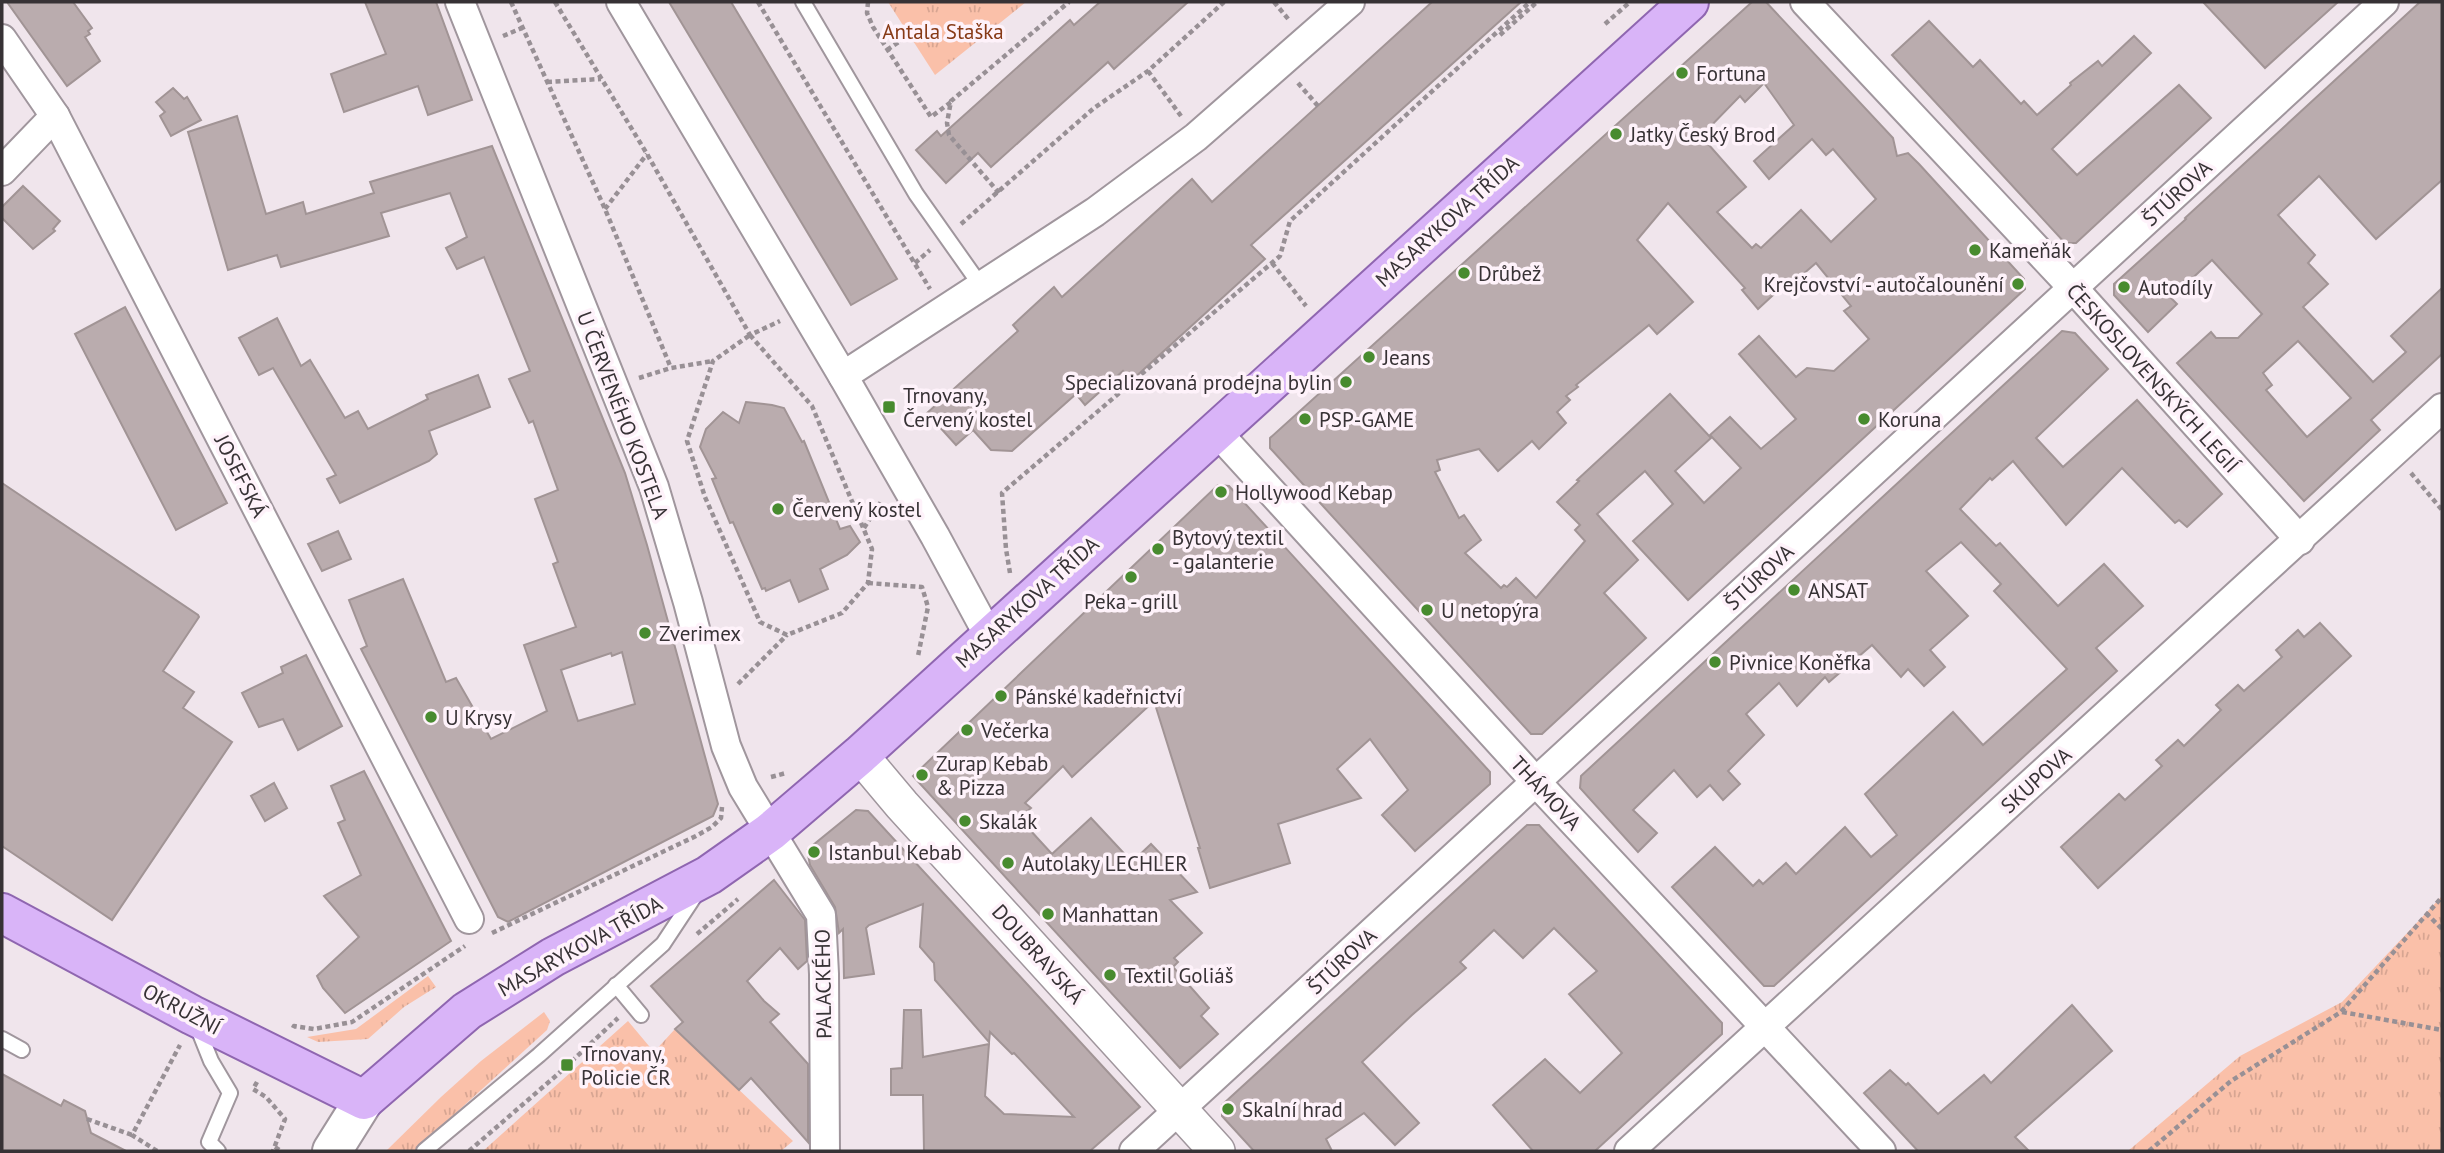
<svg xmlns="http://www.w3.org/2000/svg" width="2444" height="1153" viewBox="0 0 2444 1153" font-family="'PT Sans',sans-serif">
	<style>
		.grass { fill: url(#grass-tufts) }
		.building { fill: #baacae; stroke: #a19495; stroke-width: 2; fill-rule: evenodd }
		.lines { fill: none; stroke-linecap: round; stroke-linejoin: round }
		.service-casing { stroke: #a0969d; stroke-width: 18 }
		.minor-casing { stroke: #a0969d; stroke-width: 32 }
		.tertiary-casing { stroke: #a0969d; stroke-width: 38 }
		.secondary-casing { stroke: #a0969d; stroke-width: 42 }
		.primary-casing { stroke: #8f66b0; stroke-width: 42 }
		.path { stroke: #989095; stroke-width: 4.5; stroke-dasharray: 5 3.5; stroke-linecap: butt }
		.service { stroke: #fff; stroke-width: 14 }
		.minor { stroke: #fff; stroke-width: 28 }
		.tertiary { stroke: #fff; stroke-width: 35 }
		.secondary { stroke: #fff; stroke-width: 38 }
		.primary { stroke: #d9b4f8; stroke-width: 38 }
		.poi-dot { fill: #488b2f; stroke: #fef2fa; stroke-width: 2.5 }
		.labels { text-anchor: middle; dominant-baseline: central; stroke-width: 7; stroke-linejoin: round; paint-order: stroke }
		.park-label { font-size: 21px; fill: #873a16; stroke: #fef2fa }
		.poi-label { font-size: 21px; fill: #373235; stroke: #fef2fa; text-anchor: start }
		.street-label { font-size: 21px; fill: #373235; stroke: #fef2fa }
	</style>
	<defs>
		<pattern id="grass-tufts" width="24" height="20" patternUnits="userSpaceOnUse" patternTransform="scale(1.75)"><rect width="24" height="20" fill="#fac0a9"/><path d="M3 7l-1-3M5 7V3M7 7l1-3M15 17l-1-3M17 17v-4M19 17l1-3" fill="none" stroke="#d7a592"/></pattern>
	</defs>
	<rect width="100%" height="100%" fill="#f0e5ec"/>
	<g class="grass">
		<polygon points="888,2 1026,2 935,75"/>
		<polygon points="2442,896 2442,1151 2128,1151 2240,1056 2342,1002"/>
		<polygon points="428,976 436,987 404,1007 368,1039 318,1042 307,1037 356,1029"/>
		<polygon points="544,1012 550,1021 547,1030 414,1151 386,1151 441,1097 481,1061"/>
		<polygon points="628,1021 654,1052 675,1029 793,1141 781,1151 483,1151"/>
	</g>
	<g class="building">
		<polygon points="7,2 73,2 92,28 88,31 90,34 85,37 100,61 67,86"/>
		<polygon points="365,2 436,2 472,100 428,115 418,86 344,112 331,74 386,54"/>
		<polygon points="669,2 731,2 897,279 851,305"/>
		<polygon points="1100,2 1188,2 1114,69 1108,62 991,167 978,153 946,183 916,150 937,131 941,136 1070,20 1074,25"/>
		<polygon points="1432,2 1521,2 1251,245 1265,259 1132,380 1123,371 1085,405 1076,394 1012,451 991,450 973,430 956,445 927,413 1018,331 1013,325 1054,287 1062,297 1192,179 1212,202"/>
		<path d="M1752,2H1766L1893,138L1897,156L1908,153L1919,164L2024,279L2025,289L1688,600L1633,541L1673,504L1645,471L1597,514L1638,560L1604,593L1646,638L1542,734H1531L1270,448V438ZM1764,83L1794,125L1754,161L1769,179L1812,139L1826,155L1833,149L1876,199L1831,242L1801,210L1761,248L1756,244L1752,248L1717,212L1746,187L1701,136L1740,96L1745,102ZM1668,203L1745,288L1742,290L1758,309L1784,285L1787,288L1816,263L1851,306L1844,311L1869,339L1834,371L1807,368L1796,377L1759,336L1739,354L1796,419L1761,449L1730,417L1710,435L1741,468L1704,503L1675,471L1711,438L1670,394L1577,480L1579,481L1557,502L1580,525L1575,530L1585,541L1536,598L1516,578L1507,587L1504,585L1501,588L1465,553L1481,540L1464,515L1459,518L1435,472L1440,470L1437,460L1479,449L1498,471L1532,441L1539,449L1566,423L1557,412L1570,400L1566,396L1578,387L1576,385L1649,325L1657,334L1693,302L1637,240Z"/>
		<polygon points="2203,2 2338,2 2265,68"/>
		<path d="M2420,2H2442V180L2376,239L2319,176L2278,215L2315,255L2308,263L2328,284L2303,307L2373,382L2406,352L2391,336L2442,288V354L2371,420L2380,430L2304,501L2177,363L2211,332L2216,338H2238L2262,314L2212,260L2171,298L2177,304L2148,332L2114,295V284L2186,219L2185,218ZM2298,341L2351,398L2307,437L2266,390L2272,385L2263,373Z"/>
		<polygon points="1929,21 1973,67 1980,60 2021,104 2024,101 2037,115 2071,85 2070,83 2098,61 2102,66 2134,36 2151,53 2052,149 2077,175 2179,85 2211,118 2076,243 2065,243 1892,55"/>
		<polygon points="173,88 184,99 187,97 201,120 171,136 160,116 165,112 156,102"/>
		<path d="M237,116L266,214L303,202L306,214L374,193L370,182L492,146L625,473L647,545L718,804L713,816L508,922L498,917L361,649L367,646L349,600L403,579L446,682L456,678L491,739L547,711L524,645L576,627L553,564L558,562L535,499L558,490L533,421L529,423L509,379L530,371L484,257L457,269L446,248L467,237L450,193L381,213L389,236L281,267L277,255L228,270L188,132ZM622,652L635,704L578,721L561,670L611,653L612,656Z"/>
		<polygon points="23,186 60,221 53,229 55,231 33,249 2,218 2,207"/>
		<polygon points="125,307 227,503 176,530 75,334"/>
		<polygon points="277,318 301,366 310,360 345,418 358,411 368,429 428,399 426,395 478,375 490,407 429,431 437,454 429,461 340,503 327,479 336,475 273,368 259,375 239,338"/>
		<polygon points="2062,331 2075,333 2108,369 2036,438 2063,467 2137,400 2222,494 2187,527 2179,520 2175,523 2122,468 2066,525 2013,461 1992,480 1990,478 1960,509 1996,546 2000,543 2058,606 2104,564 2143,606 2096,648 2117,671 1774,986 1764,986 1672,887 1715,847 1753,886 1759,880 1763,884 1786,863 1796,874 1845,827 1871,857 1897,835 1865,794 1953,712 1983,745 2067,669 1994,591 2001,584 1961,542 1926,571 1968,616 1930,650 1945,667 1924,686 1908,669 1901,677 1872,645 1829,682 1825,677 1797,706 1779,683 1746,714 1764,735 1728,771 1740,784 1723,800 1710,785 1697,797 1674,770 1633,810 1657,833 1638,852 1580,788 1581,776"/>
		<polygon points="746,402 772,405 784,408 802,442 804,441 840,529 850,526 860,542 847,555 820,569 828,589 799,602 790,580 766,591 765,588 762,589 733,522 730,523 712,479 716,478 700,447 706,429 723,412 739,423"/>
		<polygon points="2,483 198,615 199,617 163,671 194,692 183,708 232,742 112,920 2,846"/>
		<polygon points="1218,485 1229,486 1240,498 1449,727 1490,772 1490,784 1415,851 1382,815 1408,790 1370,739 1337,769 1361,798 1278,824 1290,863 1210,888 1198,848 1200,848 1154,701 1072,777 1063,766 1025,803 1031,808 1019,818 1052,854 1091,818 1132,862 1151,844 1197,892 1170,900 1202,933 1174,958 1178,962 1173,967 1209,1008 1201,1016 1218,1034 1180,1068 913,776"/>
		<polygon points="338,531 351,559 322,571 308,544"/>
		<polygon points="2320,623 2351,656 2098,888 2061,847 2119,794 2125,800 2162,766 2156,760 2178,740 2184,746 2221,710 2216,705 2238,685 2244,691 2282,657 2276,650 2298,630 2304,637"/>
		<polygon points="306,655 342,726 298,750 283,719 259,727 242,693 283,673 281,667"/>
		<polygon points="364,771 451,941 345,1013 323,988 317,976 359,937 324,896 361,875 338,823 345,820 331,786"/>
		<polygon points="274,783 287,808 265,821 251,796"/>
		<polygon points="856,810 868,811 1140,1107 1090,1151 924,1151 923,1095 891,1095 891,1069 902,1068 904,1010 921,1010 923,1057 989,1044 985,1096 1004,1114 1074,1117 1014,1053 1012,1054 990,1032 989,1042 935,980 934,963 920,947 923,904 869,925 866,928 874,974 844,978 843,929 839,933 835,907 810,865 807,850"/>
		<polygon points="1527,825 1539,825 1722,1023 1722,1034 1595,1151 1533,1151 1493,1105 1545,1059 1580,1093 1622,1053 1569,994 1597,971 1554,928 1523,958 1494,930 1460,962 1466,968 1412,1015 1362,1062 1419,1123 1395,1145 1364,1113 1326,1139 1332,1151 1254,1151 1222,1116 1222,1105"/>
		<polygon points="774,880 805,920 807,961 798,969 780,948 747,981 764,1001 779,1014 770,1022 808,1064 808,1142 751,1078 739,1090 675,1029 683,1022 651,986"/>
		<polygon points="2072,1005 2112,1051 2015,1137 2029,1151 1918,1151 1864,1093 1890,1070 1906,1085 1908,1083 1938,1114 1984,1075 1991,1083"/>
		<polygon points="2,1074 61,1106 64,1100 85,1111 91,1133 126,1151 2,1151"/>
	</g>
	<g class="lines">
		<defs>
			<g id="service">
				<polyline points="803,2 916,194 981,286"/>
				<polyline points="616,985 641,1015"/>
				<polyline points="197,1026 211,1061 230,1093 209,1142 218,1151"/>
				<polyline points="2,1039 22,1050"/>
				<polyline points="424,1151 539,1055 663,944 696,894"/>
			</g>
			<g id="minor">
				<polyline points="460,2 654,487 688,602 726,746 743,787 821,915 824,974 825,1151"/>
				<polyline points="621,2 843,376 935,536 989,636"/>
				<polyline points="1805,2 2074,289 2300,540"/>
				<polyline points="2,39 55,116 469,919"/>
				<polyline points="2,171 55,116"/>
				<polyline points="843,376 1095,212 1196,137 1350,2"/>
				<polyline points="1216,431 1536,782 1881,1151"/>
				<polyline points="1134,1151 2384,2"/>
				<polyline points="1629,1151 2442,408"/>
			</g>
			<polyline id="tertiary" points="860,755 902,805 1217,1151"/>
			<polyline id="secondary" points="332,1151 364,1100"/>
			<polyline id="primary" points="2,913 192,1015 364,1100 467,1011 553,957 709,875 770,832 860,755 1689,2"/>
		</defs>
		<use href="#service" class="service-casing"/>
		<use href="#minor" class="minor-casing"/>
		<use href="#tertiary" class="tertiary-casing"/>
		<use href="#secondary" class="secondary-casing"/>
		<use href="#primary" class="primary-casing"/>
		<g class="path">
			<polyline points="511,2 605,209 671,368"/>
			<polyline points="555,2 647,154 750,335 780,321"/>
			<polyline points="758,2 930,289"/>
			<polyline points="868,2 867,13 873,27 931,117 951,102"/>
			<polyline points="1274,2 1289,20"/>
			<polyline points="1605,24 1630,2"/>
			<polyline points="1500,35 1537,2"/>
			<polyline points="503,36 522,28"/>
			<polyline points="887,50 909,35"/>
			<polyline points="1148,71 1181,116"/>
			<polyline points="547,82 601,79"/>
			<polyline points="1298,83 1318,106"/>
			<polyline points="999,193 949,135 947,123 951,101 1069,2"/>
			<polyline points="605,209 647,154"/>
			<polyline points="961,224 1094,108 1148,71 1224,2"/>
			<polyline points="915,263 930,250"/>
			<polyline points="1272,263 1306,306"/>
			<polygon points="750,335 812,406 872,549 868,583 842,613 787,635 760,622 705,497 687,441 713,361"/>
			<polyline points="639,378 671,368 713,361"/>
			<polyline points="2411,473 2442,510"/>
			<polyline points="864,528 882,500"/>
			<polyline points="1010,573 1006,549 1002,493 1280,256 1290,221 1530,2"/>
			<polyline points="868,583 922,587 928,607 918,656"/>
			<polyline points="738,684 787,635"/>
			<polyline points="771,777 786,773"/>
			<polyline points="2426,913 2442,929"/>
			<polyline points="492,933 696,836 712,827 721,818 722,807"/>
			<polyline points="697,934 738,899"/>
			<polyline points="2342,1012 2442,1030"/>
			<polyline points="293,1028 294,1026 314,1029 352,1022 465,946"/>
			<polyline points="257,1082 253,1089 266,1097 285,1119 273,1151"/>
			<polyline points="87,1119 132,1135"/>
			<polyline points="275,1147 281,1151"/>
			<polyline points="157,1151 132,1135 180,1045"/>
			<polyline points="469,1151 558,1074 618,1018"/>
			<polyline points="2149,1151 2231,1081 2341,1012 2442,897"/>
		</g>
		<use href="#service" class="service"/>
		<use href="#minor" class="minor"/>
		<use href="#tertiary" class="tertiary"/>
		<use href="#secondary" class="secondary"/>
		<use href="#primary" class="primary"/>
	</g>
	<g class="poi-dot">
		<circle cx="1682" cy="73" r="7"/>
		<circle cx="1616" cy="134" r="7"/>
		<circle cx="1975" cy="250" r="7"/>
		<circle cx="1464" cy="273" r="7"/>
		<circle cx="2018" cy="284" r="7"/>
		<circle cx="2124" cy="287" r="7"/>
		<circle cx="1369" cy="357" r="7"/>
		<circle cx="1346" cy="382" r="7"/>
		<rect x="882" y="400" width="14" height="14" rx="3.5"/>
		<circle cx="1305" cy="419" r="7"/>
		<circle cx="1864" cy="419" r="7"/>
		<circle cx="1221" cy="492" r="7"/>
		<circle cx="778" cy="509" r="7"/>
		<circle cx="1158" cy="549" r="7"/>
		<circle cx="1131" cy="577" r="7"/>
		<circle cx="1794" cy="590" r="7"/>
		<circle cx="1427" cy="610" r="7"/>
		<circle cx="645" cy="633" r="7"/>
		<circle cx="1715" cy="662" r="7"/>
		<circle cx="1001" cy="696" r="7"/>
		<circle cx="431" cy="717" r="7"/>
		<circle cx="967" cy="730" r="7"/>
		<circle cx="922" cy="775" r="7"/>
		<circle cx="965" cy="821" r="7"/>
		<circle cx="814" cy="852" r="7"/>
		<circle cx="1008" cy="863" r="7"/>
		<circle cx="1048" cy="914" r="7"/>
		<circle cx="1110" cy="975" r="7"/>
		<rect x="560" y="1058" width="14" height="14" rx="3.5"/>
		<circle cx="1228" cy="1109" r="7"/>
	</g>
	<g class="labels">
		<g class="park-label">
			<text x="943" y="31">Antala Staška</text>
		</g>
		<g class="poi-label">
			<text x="1696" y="73">Fortuna</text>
			<text x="1630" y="134">Jatky Český Brod</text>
			<text x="1989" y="250">Kameňák</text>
			<text x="1478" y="273">Drůbež</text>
			<text x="2004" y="284" text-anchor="end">Krejčovství - autočalounění</text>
			<text x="2138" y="287">Autodíly</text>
			<text x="1383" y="357">Jeans</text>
			<text x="1332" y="382" text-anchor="end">Specializovaná prodejna bylin</text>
			<text x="903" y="395">Trnovany,<tspan x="903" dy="24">Červený kostel</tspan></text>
			<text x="1319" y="419">PSP-GAME</text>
			<text x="1878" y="419">Koruna</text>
			<text x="1235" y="492">Hollywood Kebap</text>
			<text x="792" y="509">Červený kostel</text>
			<text x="1172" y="537">Bytový textil<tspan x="1172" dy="24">- galanterie</tspan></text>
			<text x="1808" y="590">ANSAT</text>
			<text x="1131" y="601" text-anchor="middle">Peka - grill</text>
			<text x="1441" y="610">U netopýra</text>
			<text x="659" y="633">Zverimex</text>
			<text x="1729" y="662">Pivnice Koněfka</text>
			<text x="1015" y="696">Pánské kadeřnictví</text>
			<text x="445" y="717">U Krysy</text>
			<text x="981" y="730">Večerka</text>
			<text x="936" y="763">Zurap Kebab<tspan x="936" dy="24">&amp; Pizza</tspan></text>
			<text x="979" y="821">Skalák</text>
			<text x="828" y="852">Istanbul Kebab</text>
			<text x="1022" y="863">Autolaky LECHLER</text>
			<text x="1062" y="914">Manhattan</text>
			<text x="1124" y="975">Textil Goliáš</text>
			<text x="581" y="1053">Trnovany,<tspan x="581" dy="24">Policie ČR</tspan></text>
			<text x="1242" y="1109">Skalní hrad</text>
		</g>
		<g class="street-label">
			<text transform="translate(2177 193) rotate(-43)">ŠTÚROVA</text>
			<text transform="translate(1447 221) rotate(-42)">MASARYKOVA TŘÍDA</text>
			<text transform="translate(2153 378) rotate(48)">ČESKOSLOVENSKÝCH LEGIÍ</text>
			<text transform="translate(623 415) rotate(69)">U ČERVENÉHO KOSTELA</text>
			<text transform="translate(241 476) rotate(63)">JOSEFSKÁ</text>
			<text transform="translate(1759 577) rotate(-43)">ŠTÚROVA</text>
			<text transform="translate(1027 602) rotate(-42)">MASARYKOVA TŘÍDA</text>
			<text transform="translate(2036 780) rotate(-42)">SKUPOVA</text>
			<text transform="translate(1546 793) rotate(47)">THÁMOVA</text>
			<text transform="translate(580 946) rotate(-29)">MASARYKOVA TŘÍDA</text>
			<text transform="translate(1038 954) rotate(48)">DOUBRAVSKÁ</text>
			<text transform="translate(1342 961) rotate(-43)">ŠTÚROVA</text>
			<text transform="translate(823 984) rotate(-91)">PALACKÉHO</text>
			<text transform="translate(182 1009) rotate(28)">OKRUŽNÍ</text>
		</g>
	</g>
	<rect width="2444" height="1153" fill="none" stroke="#373235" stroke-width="7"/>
</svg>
